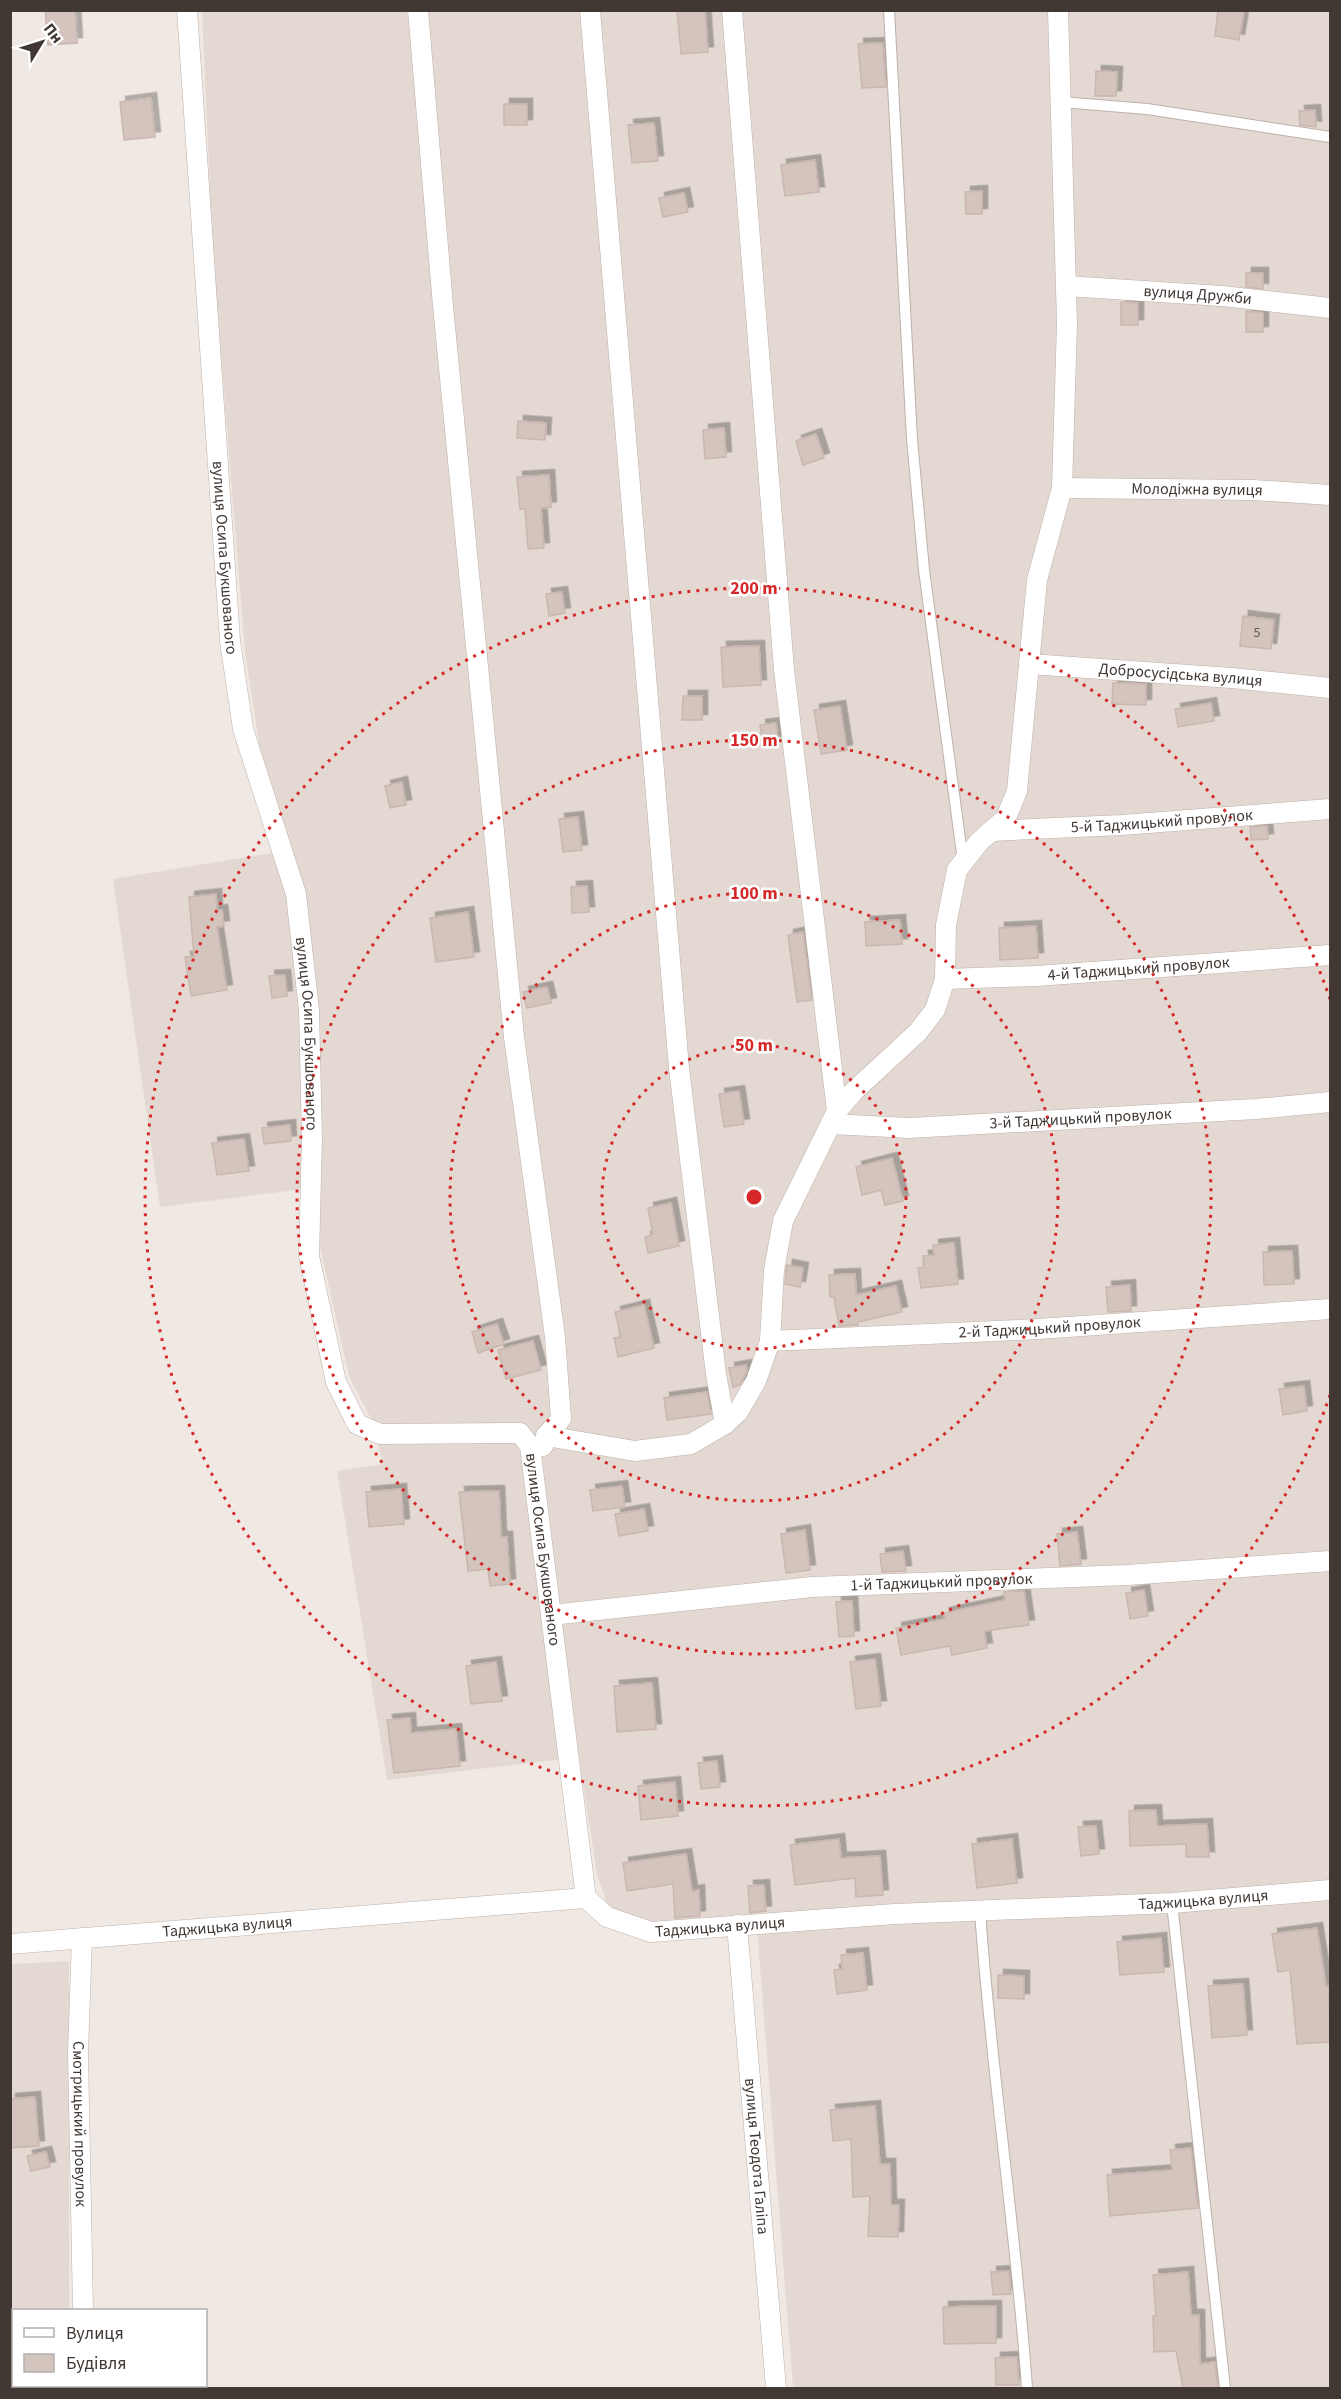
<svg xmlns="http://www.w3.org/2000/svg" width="1341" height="2399" viewBox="0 0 1341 2399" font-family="'Source Sans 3',sans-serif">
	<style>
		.residential { fill: #e3d9d2 }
		.building { fill: #d3c4bd; stroke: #cab7ae; stroke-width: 1.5; filter: url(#shadow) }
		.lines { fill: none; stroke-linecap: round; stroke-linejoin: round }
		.service-casing { stroke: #bdb1aa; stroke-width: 12 }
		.minor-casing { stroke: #bdb1aa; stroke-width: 21 }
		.service { stroke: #fff; stroke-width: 10 }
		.minor { stroke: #fff; stroke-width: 20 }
		.ring { fill: none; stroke: #d62828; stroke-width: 3; stroke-dasharray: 3 6 }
		.labels { text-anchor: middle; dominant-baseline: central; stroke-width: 5; stroke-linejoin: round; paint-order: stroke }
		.number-label { font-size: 14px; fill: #665b56 }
		.street-label { font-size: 16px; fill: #413834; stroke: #fff }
		.centre { fill: #d62828; stroke: #fff; stroke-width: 3 }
		.ring-label { font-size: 18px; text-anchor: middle; font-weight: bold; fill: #d62828; stroke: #fff; stroke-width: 5; stroke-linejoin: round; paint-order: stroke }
	</style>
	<defs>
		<filter id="shadow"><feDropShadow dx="5.5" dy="-5.5" stdDeviation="0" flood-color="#0004"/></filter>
	</defs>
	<rect width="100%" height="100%" fill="#f0e9e3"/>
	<g class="residential">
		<polygon points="202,11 1330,11 1330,2388 793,2388 756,1916 614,1924 597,1874 579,1757 387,1780 337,1471 383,1464 371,1419 349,1376 319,1243 319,1187 160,1207 113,879 290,850 263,769 245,652 213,255"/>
		<polygon points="69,1961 69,2310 14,2310 14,2386 74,2386 75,2388 11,2388 11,1964"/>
	</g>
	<g class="building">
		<polygon points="45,10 75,10 77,43 48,45"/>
		<polygon points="677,10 705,10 708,52 681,54"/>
		<polygon points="1218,10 1244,10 1239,40 1215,36"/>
		<polygon points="883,43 886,87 862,88 858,44"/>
		<polygon points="1096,71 1117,72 1116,96 1095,96"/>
		<polygon points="151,98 155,137 124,140 120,102"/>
		<rect x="504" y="104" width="23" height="21"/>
		<polygon points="1315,110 1316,127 1300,125 1299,111"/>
		<polygon points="654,123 658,161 632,163 628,125"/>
		<polygon points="815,160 819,192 785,196 781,165"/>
		<polygon points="982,191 982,214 966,214 965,192"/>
		<polygon points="684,193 688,212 663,217 659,198"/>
		<polygon points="1246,273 1263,273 1263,289 1246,287"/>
		<polygon points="1121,302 1138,303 1138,325 1121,325"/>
		<polygon points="1246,311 1263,313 1263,332 1246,332"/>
		<polygon points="518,421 546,423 545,440 517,438"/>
		<polygon points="724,428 726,457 705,459 703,430"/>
		<polygon points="816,434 824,458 803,465 796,441"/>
		<polygon points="549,475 551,507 541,508 544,548 528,549 525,509 520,509 517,477"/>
		<polygon points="562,592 565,613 549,616 546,594"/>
		<polygon points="1243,616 1274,620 1271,649 1240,646"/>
		<polygon points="759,646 761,685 723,687 721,647"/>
		<polygon points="1113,683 1146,684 1146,705 1112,704"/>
		<polygon points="683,696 702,696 702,720 682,720"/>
		<polygon points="1211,703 1214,721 1178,727 1175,709"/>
		<polygon points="840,706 847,750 821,754 814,710"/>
		<polygon points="776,723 778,741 763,744 760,725"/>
		<polygon points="402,782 406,805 390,808 385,786"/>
		<polygon points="578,817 582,850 563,852 559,819"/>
		<polygon points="1267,826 1268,839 1251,840 1250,827"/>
		<polygon points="587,886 589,912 572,913 571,887"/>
		<polygon points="216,894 217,911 222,910 224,926 217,927 227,990 191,996 185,957 194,956 189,897"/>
		<polygon points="468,912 474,957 436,962 430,918"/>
		<polygon points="900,920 902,944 866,946 865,922"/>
		<polygon points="1036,926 1038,958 1000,960 999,928"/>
		<polygon points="803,932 812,1000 797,1002 788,935"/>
		<polygon points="285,975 287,996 272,998 269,976"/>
		<polygon points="547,987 551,1003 527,1008 523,992"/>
		<polygon points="739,1091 744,1124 724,1127 719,1094"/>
		<polygon points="290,1125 291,1141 264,1144 262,1128"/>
		<polygon points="244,1139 249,1171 217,1175 212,1143"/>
		<polygon points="892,1158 903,1201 885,1205 881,1190 862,1195 856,1167"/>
		<polygon points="671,1203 679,1246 648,1253 645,1237 653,1235 648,1208"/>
		<polygon points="954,1243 958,1284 921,1288 918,1268 924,1267 923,1256 934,1255 933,1245"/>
		<polygon points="1292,1251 1294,1284 1264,1285 1263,1252"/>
		<polygon points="787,1265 803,1268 800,1287 785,1284"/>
		<polygon points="855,1274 856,1295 896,1286 902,1312 858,1322 858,1325 839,1326 834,1297 830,1297 829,1275"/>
		<polygon points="1130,1285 1131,1311 1108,1312 1106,1287"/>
		<polygon points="644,1305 654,1348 618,1357 614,1338 621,1337 615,1312"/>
		<polygon points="497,1324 504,1344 478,1353 472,1332"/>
		<polygon points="533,1341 541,1370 506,1379 498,1350"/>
		<polygon points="746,1365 747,1371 740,1385 733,1387 729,1368"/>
		<polygon points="1304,1386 1307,1411 1283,1415 1279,1389"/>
		<polygon points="707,1392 711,1414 667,1420 664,1398"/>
		<polygon points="622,1486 625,1507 593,1511 590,1490"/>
		<polygon points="401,1489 404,1524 369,1527 366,1492"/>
		<polygon points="499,1491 501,1537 507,1537 510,1584 490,1586 488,1569 468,1571 459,1492"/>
		<polygon points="644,1509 648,1531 619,1536 615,1514"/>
		<polygon points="805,1530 810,1570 786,1573 781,1534"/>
		<polygon points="1077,1532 1081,1564 1060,1566 1057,1534"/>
		<polygon points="903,1551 906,1571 882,1572 880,1554"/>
		<polygon points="1144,1590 1148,1616 1130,1619 1126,1593"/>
		<polygon points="1024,1591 1029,1625 984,1631 987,1648 952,1655 950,1646 901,1655 896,1628 945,1619 944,1613 1005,1600 1004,1592"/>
		<polygon points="852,1601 854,1636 839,1637 836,1602"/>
		<polygon points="875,1659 881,1706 856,1709 850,1662"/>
		<polygon points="496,1662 502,1701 471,1704 466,1666"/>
		<polygon points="652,1683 656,1729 617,1732 614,1686"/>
		<polygon points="410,1718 411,1733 456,1729 460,1766 394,1773 387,1720"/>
		<polygon points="717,1761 720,1787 701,1789 698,1763"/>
		<polygon points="675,1782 678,1816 641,1820 638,1786"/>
		<polygon points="1156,1810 1157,1826 1207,1824 1209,1857 1186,1857 1186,1844 1130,1846 1129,1811"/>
		<polygon points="1096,1826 1099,1854 1081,1856 1078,1827"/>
		<polygon points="839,1839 841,1858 880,1856 883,1895 856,1897 855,1878 795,1885 790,1845"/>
		<polygon points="1012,1839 1017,1883 977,1888 972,1844"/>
		<polygon points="686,1854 692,1891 699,1890 700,1916 675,1918 673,1884 627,1891 623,1863"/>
		<polygon points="764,1885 766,1911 750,1913 748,1886"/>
		<polygon points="1317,1928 1326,1986 1329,1986 1330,2042 1297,2044 1290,1970 1278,1972 1272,1934"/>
		<polygon points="1161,1938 1164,1972 1120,1975 1117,1942"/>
		<polygon points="863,1953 867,1990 837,1994 834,1970 842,1969 841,1955"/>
		<polygon points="998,1975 1024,1976 1024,1999 998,1998"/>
		<polygon points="1243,1984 1247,2035 1212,2038 1208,1986"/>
		<polygon points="35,2097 39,2146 10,2148 10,2099"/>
		<polygon points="875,2106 880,2164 890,2164 891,2205 899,2205 898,2237 868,2236 870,2196 853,2197 851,2139 833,2141 830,2110"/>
		<polygon points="1191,2148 1198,2208 1110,2216 1107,2175 1172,2170 1170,2150"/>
		<polygon points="46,2152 50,2167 31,2171 27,2156"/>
		<polygon points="1009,2271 1011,2294 993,2295 991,2272"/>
		<polygon points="1188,2272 1191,2315 1199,2315 1200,2364 1215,2362 1218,2388 1183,2388 1176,2351 1154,2352 1153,2316 1156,2316 1153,2275"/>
		<polygon points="996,2306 996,2343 944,2344 943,2307"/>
		<polygon points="1017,2357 1019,2385 996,2385 995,2358"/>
	</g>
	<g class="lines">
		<defs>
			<g id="service">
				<polyline points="889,10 912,439 924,570 963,861"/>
				<polyline points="1061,102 1147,109 1330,137"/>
				<polyline points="1172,1903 1225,2388"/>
				<path d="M980,1911C991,2071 1016,2229 1027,2388"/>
			</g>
			<g id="minor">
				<path id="s1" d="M187,10L230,641L243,729L296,894L309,1010L312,1139L309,1256L336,1382L357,1424L380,1434L520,1433L530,1446L586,1898"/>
				<polyline points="418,10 443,306 514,1037 555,1337 561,1419 546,1436 543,1446"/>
				<polyline points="590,10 679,1068 716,1374 725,1424"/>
				<polyline points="732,10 784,670 837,1111"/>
				<path id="s2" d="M1066,286L1222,296L1330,308"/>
				<path id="s3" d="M1062,488L1253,490L1330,495"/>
				<path id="s4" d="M1029,664L1232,678L1330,688"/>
				<path id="s5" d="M991,831L1122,825L1330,809"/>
				<path id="s6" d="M945,979L1036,976L1330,955"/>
				<path id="s7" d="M831,1124L909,1128L1256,1109L1330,1102"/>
				<path id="s8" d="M770,1341L1038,1329L1330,1309"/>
				<polyline points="546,1436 635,1451 691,1444 725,1424 738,1412 756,1381 770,1341 774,1270 783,1221 837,1111 854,1091 918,1032 935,1010 945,979 946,925 957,870 979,842 1006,818 1017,791 1037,580 1062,488 1067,324 1058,10"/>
				<path id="s9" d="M551,1615L812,1587L1127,1575L1330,1561"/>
				<path id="s10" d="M737,1925L776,2388"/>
				<path id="s11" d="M82,1938L78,2053L83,2310"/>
				<path id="s12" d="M10,1944L586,1898L607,1917L651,1932L895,1914L1172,1903L1330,1890"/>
				<polyline points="88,2386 88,2388"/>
			</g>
		</defs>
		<use href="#service" class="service-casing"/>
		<use href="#minor" class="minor-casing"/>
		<use href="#service" class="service"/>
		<use href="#minor" class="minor"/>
	</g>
	<g class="ring">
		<circle cx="754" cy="1197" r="152"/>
		<circle cx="754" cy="1197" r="304"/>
		<circle cx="754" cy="1197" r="457"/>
		<path d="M1330 1395A609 609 0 1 1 1330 999"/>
	</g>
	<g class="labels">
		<g class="number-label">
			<text x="1257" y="633">5</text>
		</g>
		<g class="street-label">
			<text stroke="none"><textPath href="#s2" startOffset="132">вулиця Дружби</textPath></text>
			<text stroke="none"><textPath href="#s3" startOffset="135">Молодіжна вулиця</textPath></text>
			<text stroke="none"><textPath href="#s1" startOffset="549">вулиця Осипа Букшованого</textPath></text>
			<text stroke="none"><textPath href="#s4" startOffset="152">Добросусідська вулиця</textPath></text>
			<text stroke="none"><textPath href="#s5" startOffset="171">5-й Таджицький провулок</textPath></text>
			<text stroke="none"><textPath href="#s6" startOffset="194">4-й Таджицький провулок</textPath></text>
			<text stroke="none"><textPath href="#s1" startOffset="1035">вулиця Осипа Букшованого</textPath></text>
			<text stroke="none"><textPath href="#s7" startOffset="250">3-й Таджицький провулок</textPath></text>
			<text stroke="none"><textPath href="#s8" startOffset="280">2-й Таджицький провулок</textPath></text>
			<text stroke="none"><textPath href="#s1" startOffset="1719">вулиця Осипа Букшованого</textPath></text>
			<text stroke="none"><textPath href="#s9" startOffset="392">1-й Таджицький провулок</textPath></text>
			<text stroke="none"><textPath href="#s12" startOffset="1206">Таджицька вулиця</textPath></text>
			<text stroke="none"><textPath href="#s12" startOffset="218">Таджицька вулиця</textPath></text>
			<text stroke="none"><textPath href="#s12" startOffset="722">Таджицька вулиця</textPath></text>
			<text stroke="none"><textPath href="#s11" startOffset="186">Смотрицький провулок</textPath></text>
			<text stroke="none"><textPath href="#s10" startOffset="232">вулиця Теодота Галіпа</textPath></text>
		</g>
	</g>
	<circle cx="754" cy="1197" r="9" class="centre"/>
	<g class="ring-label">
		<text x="754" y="594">200 m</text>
		<text x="754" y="746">150 m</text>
		<text x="754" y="899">100 m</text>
		<text x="754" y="1051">50 m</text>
	</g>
	<rect width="1341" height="2399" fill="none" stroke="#413834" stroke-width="24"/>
	<rect x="12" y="2309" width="195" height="78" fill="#ffffff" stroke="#b3afae" stroke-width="1.5"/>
	<rect x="24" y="2328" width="30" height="9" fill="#ffffff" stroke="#b3afae" stroke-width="1.5"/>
	<text x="66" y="2339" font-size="18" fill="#413834">Вулиця</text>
	<rect x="24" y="2354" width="30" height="18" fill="#d3c4bd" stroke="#b3afae" stroke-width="1.5"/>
	<text x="66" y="2369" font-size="18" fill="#413834">Будівля</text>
	<g transform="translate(42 42) rotate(52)" stroke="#ffffff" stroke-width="4.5" paint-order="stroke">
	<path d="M0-4.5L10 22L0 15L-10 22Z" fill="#413834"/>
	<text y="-9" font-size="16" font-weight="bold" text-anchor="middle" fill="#413834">Пн</text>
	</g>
</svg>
